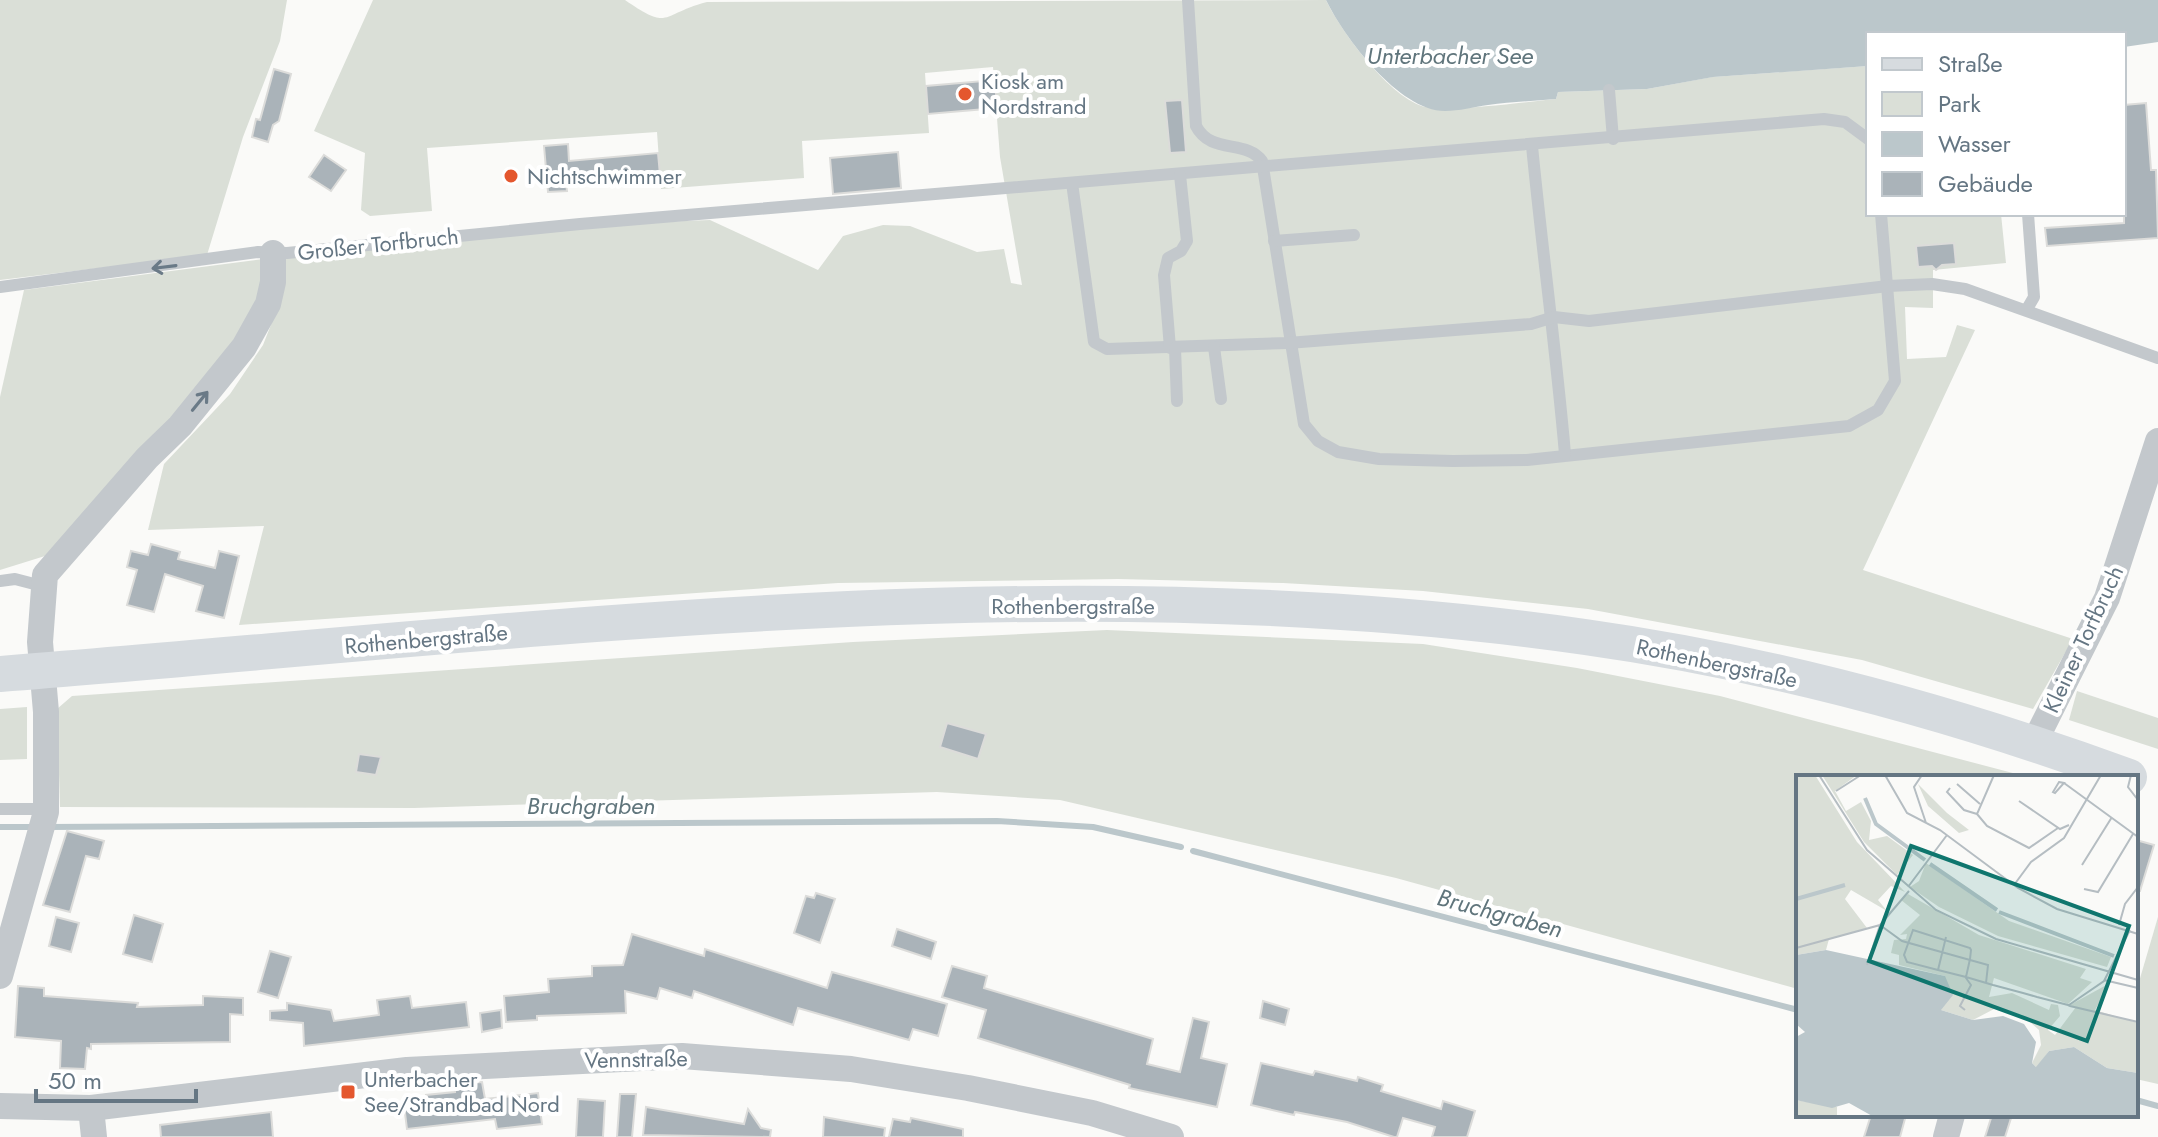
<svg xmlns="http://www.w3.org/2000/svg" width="2158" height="1137" viewBox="0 0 2158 1137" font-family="Jost,sans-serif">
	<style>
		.green { fill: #dadfd7 }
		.water { fill: #bbc7cb }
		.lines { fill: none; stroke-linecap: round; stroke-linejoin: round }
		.stream { stroke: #bbc7cb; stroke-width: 6 }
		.building { fill: #aab3b9; stroke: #dcdcda; stroke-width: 2 }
		.lane { stroke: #c3c8cc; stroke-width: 12 }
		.street { stroke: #c3c8cc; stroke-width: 26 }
		.secondary { stroke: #d6dbdf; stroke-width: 36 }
		.oneway { stroke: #6a7a87 }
		.poi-dot { fill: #e4572e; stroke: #fff; stroke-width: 3 }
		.labels { text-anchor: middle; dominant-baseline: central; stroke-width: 8; stroke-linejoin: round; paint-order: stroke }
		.poi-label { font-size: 22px; fill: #657683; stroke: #fff; text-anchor: start }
		.street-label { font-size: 22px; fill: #657683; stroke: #fff }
		.water-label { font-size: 24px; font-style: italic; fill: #60757c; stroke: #fff }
		.inset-river { fill: none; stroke: #bbc7cb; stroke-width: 4 }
		.inset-road { fill: none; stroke: #b5bdc2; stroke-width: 2 }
		.view { fill: #0f766e; fill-opacity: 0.15; stroke: #0f766e; stroke-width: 4 }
		.inset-edge { fill: none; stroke: #657683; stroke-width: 4 }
	</style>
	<rect width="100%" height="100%" fill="#fafaf8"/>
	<g class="green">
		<polygon points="0,0 287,0 280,41 243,137 207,255 0,280"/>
		<path d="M373,0H625C671,32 660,14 707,2L1326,0C1340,30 1391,100 1426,107C1453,112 1525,102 1556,99L1558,92L1647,89L1712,77L1868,66V214H2001L2006,263L1933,270V308L1905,307L1907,359L1946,357L1957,325L1975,330L1863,570L2073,639L2033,709L1862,660L1588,609L1423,591L1283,583L1118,579L838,583L239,625L264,526L148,530L164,464L230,394L263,345L280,302L285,258L582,225L710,220L818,270L843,236L883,225L910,226L977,252L1004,249L1011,283L1022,285L1000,157L993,67L925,73L929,133L802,141L804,178L661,189L657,132L427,148L432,211L370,216L361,210L365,153L314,131Z"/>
		<polygon points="263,259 263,300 237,346 45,556 0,570 0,397 24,290"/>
		<polygon points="1107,630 1423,644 1577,668 1720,696 2028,777 1798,777 1798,989 1396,878 1060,800 937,792 414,808 60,807 57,709 72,696 853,642"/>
		<polygon points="2077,691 2158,718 2158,749 2069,720"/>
		<polygon points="27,707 27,759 0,760 0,709"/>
		<polygon points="2158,917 2158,1084 2136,1079 2136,992"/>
	</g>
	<path class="water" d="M1326,0H2158V42L2124,47V34H1868V66L1713,77L1647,89L1558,92L1556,99C1533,101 1510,102 1488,105C1474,107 1459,111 1445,111C1399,111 1344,37 1326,0Z"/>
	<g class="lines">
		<g class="stream">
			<polyline points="0,827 36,827"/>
			<polyline points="48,827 997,821 1093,827 1181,847"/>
			<polyline points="1193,851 1798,1010"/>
			<polyline points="2136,1100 2158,1106"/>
		</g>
	</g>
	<g class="building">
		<polygon points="274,69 291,74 279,121 273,125 268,142 252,137 256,119 260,120"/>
		<polygon points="995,80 997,108 928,114 926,86"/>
		<polygon points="1182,100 1186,152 1170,153 1165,101"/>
		<polygon points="2146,103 2151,170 2156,170 2158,238 2047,246 2045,228 2124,223 2124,105"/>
		<polygon points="568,144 569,161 658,153 660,175 566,183 567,191 548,192 544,146"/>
		<polygon points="898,152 901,188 833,194 830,158"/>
		<polygon points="324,155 346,170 331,191 309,177"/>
		<polygon points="1954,243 1956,264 1942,265 1936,270 1932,266 1918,267 1916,246"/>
		<polygon points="151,544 180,552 178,559 215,568 219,551 239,556 224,618 196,611 203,586 165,574 154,612 127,605 137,570 127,567 131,551 148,555"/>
		<polygon points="947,723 986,734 978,759 940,747"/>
		<polygon points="359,754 381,757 376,775 356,772"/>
		<polygon points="67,831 104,841 99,859 86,856 70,912 43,905"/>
		<polygon points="2136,840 2154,845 2140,891 2136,891"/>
		<polygon points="816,893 835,899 820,943 794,933 806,896 814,898"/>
		<polygon points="134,915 163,924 152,962 123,954"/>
		<polygon points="56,917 79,923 71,952 49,946"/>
		<polygon points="897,929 936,942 931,959 892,946"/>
		<polygon points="632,934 704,956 705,949 827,988 832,972 947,1004 938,1036 913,1029 909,1040 798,1008 793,1025 694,991 692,998 660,988 657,999 625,991 626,1013 537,1016 537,1020 506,1022 504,996 549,992 548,979 592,976 592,966 623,965"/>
		<polygon points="270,951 291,957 278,998 258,992"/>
		<polygon points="952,966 987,976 984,988 1153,1039 1147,1064 1180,1072 1193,1018 1209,1022 1201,1058 1227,1064 1217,1107 1129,1088 1130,1085 978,1038 986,1010 942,997"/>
		<polygon points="18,986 44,988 44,996 138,1003 137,1007 203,1005 203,996 243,998 243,1015 230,1014 230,1042 91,1044 91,1049 87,1048 85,1069 60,1068 61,1041 15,1037"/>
		<polygon points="410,996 412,1008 466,1002 469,1027 304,1046 303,1023 270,1020 270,1011 287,1010 287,1003 331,1010 334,1021 379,1015 377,1000"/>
		<polygon points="1263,1001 1289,1009 1285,1025 1260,1018"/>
		<polygon points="501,1010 502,1028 482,1032 480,1013"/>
		<polygon points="1261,1063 1313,1075 1315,1071 1357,1081 1358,1077 1383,1085 1381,1091 1441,1109 1443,1101 1475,1111 1467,1137 1432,1137 1435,1127 1403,1118 1397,1137 1394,1137 1347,1122 1295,1112 1294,1115 1251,1105"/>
		<polygon points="482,1082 485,1099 538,1093 542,1124 497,1129 495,1119 407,1129 404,1105 427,1102 426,1095 455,1092 454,1084"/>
		<polygon points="620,1094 636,1094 632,1137 617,1137"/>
		<polygon points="578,1099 605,1101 603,1137 576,1137"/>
		<polygon points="646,1107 744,1124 748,1109 761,1128 771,1130 770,1137 643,1135"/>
		<polygon points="271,1112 273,1137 161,1137 160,1125"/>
		<polygon points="1871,1115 1906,1115 1900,1137 1864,1137"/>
		<polygon points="1992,1115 2012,1115 2005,1137 1985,1137"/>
		<polygon points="824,1117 885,1128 884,1137 823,1137"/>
		<polygon points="911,1118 963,1129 963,1137 889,1137 893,1119 910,1122"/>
	</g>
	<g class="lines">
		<g class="lane">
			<path d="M1188,0L1196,126C1211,155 1246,139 1262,161L1304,424L1318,441L1338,452L1379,459L1453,461L1527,460L1849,426L1878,410L1895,381L1881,214"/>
			<polyline points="1609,90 1613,139"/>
			<path d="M1532,146C1542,249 1556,350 1565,454"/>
			<polyline points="1072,183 1094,342 1107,349 1288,343 1531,324 1554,317 1589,321 1888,286 1932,284 1965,289 2158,358"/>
			<polyline points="1274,241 1354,235"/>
			<polyline points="0,287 258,252 287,253 580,224 1824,119 1845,122 1868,139"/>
			<polyline points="2027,309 2034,297 2028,214"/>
			<polyline points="1214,347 1221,399"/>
			<polyline points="1170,348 1164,275 1168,258 1181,251 1187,241 1180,175"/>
			<polyline points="1175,348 1177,401"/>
			<polyline points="0,581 15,579 42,586"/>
			<polyline points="0,809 46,809"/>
		</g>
		<g class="street">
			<polyline points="2033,745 2107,598 2158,441"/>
			<polyline points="0,976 46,812 46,712 40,642 45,575 147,458 180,426 244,347 268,304 273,282 273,253"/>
			<polyline points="0,1106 91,1108 407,1070 682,1056 851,1069 968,1088 1092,1113 1171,1137"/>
			<polyline points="91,1108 94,1137"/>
			<polyline points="1946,1137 1952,1115"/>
		</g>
		<path class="secondary" d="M0,674C526,633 1059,561 1585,637C1770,663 1954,713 2129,777"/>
	</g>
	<defs><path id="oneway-shaft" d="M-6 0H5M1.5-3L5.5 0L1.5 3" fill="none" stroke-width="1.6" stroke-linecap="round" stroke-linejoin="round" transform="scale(2)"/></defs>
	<g class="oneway">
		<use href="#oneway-shaft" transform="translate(164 267) rotate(173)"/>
		<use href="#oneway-shaft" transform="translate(200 401) rotate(-51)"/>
	</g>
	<g class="poi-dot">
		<circle cx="965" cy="94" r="8"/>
		<circle cx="511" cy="176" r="8"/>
		<rect x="340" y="1084" width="16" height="16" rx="4"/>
	</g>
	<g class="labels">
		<g class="poi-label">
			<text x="981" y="81">Kiosk am<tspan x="981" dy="25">Nordstrand</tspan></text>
			<text x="527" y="176">Nichtschwimmer</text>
			<text x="364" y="1079">Unterbacher<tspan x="364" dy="25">See/Strandbad Nord</tspan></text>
		</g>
		<g class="street-label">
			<text transform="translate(378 244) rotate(-6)">Großer Torfbruch</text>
			<text x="1073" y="606">Rothenbergstraße</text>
			<text transform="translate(426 639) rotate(-5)">Rothenbergstraße</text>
			<text transform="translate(2083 639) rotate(-65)">Kleiner Torfbruch</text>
			<text transform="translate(1717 663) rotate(12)">Rothenbergstraße</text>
			<text transform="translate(636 1059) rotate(-1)">Vennstraße</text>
		</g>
		<g class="water-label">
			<text x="1450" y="55">Unterbacher See</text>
			<text x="591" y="805">Bruchgraben</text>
			<text transform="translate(1500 913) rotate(15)">Bruchgraben</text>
		</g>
	</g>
	<g transform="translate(1796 775)">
		<rect width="342" height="342" fill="#fafaf8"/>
		<path d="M0,0H19L61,67L109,117L95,111L82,125L91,136L55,115L49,124L71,153L33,164L30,175L0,180ZM26,0H61L39,16L50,36L65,27L75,46L73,65L91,61L117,80L101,100L68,67ZM122,9L151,38L173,55L163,58L132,31ZM130,88L213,146L315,182L311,192L202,161L143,132L114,112L123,106ZM112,119L183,160L290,194L284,203L296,207L272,229L198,203L193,222L216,218L253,235L255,229L262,230L264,241L252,255L259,260L280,232L274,230L314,208L299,235L342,248V298L311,293L278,272L253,276L241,293L236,288L245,270L243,255L226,240L200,233L177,245L145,235L149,201L103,190V180L95,178L98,165L110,164L111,159L104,160L124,140L105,125ZM0,325L41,332V342H0Z" fill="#dadfd7"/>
		<path d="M30,175L149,201L157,220L145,235L177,245L207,241L228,249L240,267L236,288L240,292L253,276L278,272L311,293L342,298V342H78L53,328L36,333L0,325V262L9,257L0,249V180Z" fill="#bbc7cb"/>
		<path class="inset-river" d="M69,23L80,49L129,85M134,89L201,135M0,124L49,110M203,137L318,181"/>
		<path class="inset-road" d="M23,0L71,75L140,135L200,164L342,205M89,0L111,38L144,55L222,113L261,134L342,159M126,0L118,12L130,48M198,0L181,39L191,51L233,73L262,53M335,0L332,12L342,25M263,7L268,8L259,18L257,17ZM268,8L342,62M161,9L184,29M154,13L151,17L168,35L181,39M40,16L65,0M223,26L264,54L273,50M286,90L316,42M218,110L235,87L268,63L305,0M112,112L151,60M288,114L302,117L337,59M84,150L106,166L192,190L190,208M323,150L329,129L342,112M0,173L84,150L113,116M71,190L84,150M142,195L150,162M308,205L342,213M273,230L308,206L334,155M169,235L164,231L175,210L170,203V202L174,184L175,175L174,173L117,155L108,180L111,187L142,195L170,202L197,210L227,218L241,222L272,230L274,231L342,247"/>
		<path class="view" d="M115,71L333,151L291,266L73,186Z"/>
		<rect width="342" height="342" class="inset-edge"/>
	</g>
	<rect x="1866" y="32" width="260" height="184" fill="#ffffff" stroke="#c1c8cd" stroke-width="2"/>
	<rect x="1882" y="58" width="40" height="12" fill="#d6dbdf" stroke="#c1c8cd" stroke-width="2"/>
	<text x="1938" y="72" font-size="24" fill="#657683">Straße</text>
	<rect x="1882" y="92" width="40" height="24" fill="#dadfd7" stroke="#c1c8cd" stroke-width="2"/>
	<text x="1938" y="112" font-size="24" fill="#657683">Park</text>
	<rect x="1882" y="132" width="40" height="24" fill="#bbc7cb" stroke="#c1c8cd" stroke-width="2"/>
	<text x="1938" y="152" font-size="24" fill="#657683">Wasser</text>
	<rect x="1882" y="172" width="40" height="24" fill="#aab3b9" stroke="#c1c8cd" stroke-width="2"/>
	<text x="1938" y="192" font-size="24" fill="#657683">Gebäude</text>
	<path d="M36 1089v12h160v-12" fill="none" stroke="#657683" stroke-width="4"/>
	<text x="48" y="1089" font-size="24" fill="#657683" stroke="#ffffff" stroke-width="6" paint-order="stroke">50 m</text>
</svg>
